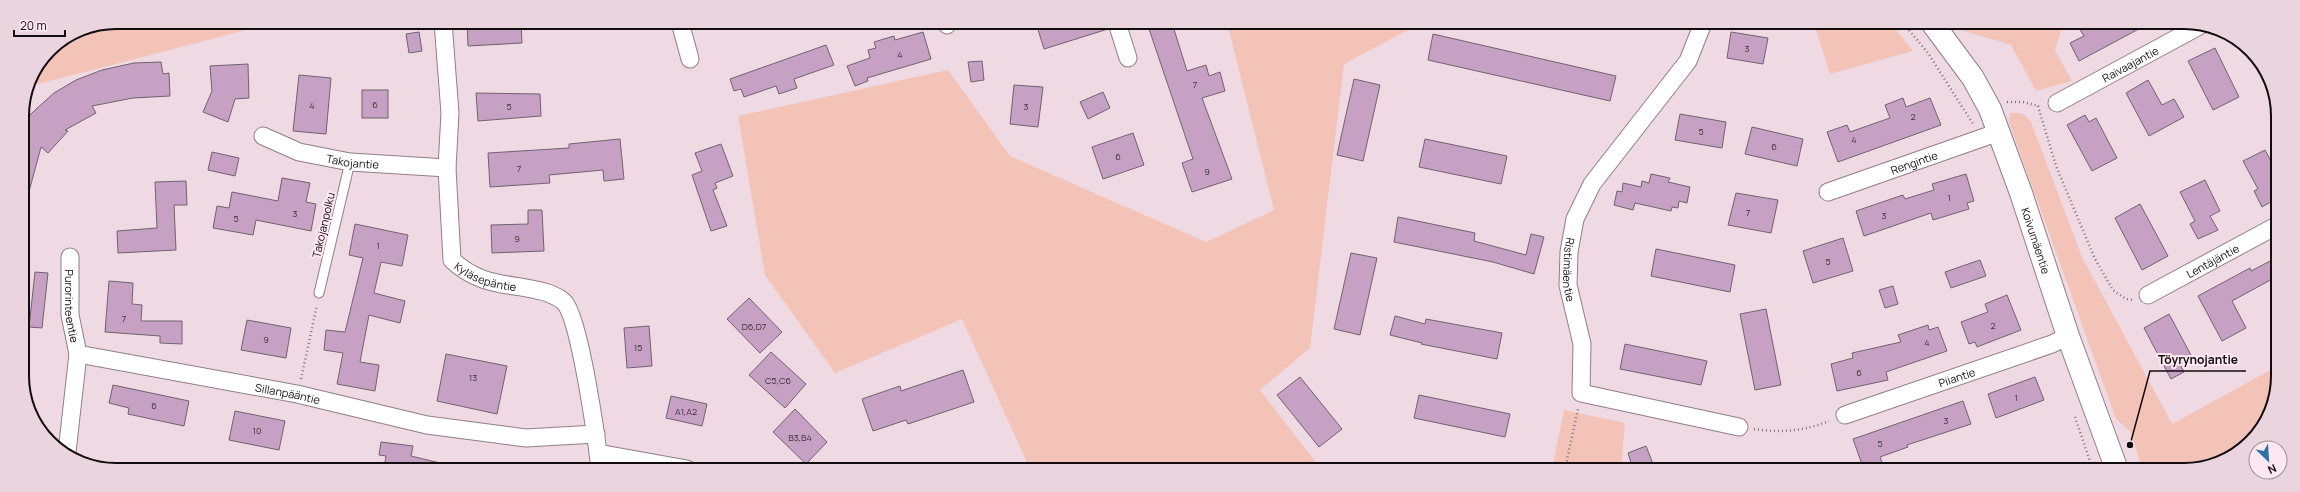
<svg xmlns="http://www.w3.org/2000/svg" width="2300" height="492" viewBox="0 0 2300 492" font-family="Manrope,sans-serif">
	<style>
		.green { fill: #f4c3b8 }
		.lines { fill: none; stroke-linecap: round; stroke-linejoin: round }
		.stream { stroke: #d1bce8; stroke-width: 5 }
		.building { fill: #c6a1c4; stroke: #70626f }
		.service-casing { stroke: #917e86; stroke-width: 11 }
		.minor-casing { stroke: #917e86; stroke-width: 19 }
		.tertiary-casing { stroke: #917e86; stroke-width: 24 }
		.path { stroke: #807379; stroke-width: 2.5; stroke-dasharray: 1 3; stroke-linecap: butt }
		.service { stroke: #fff; stroke-width: 9 }
		.minor { stroke: #fff; stroke-width: 17 }
		.tertiary { stroke: #fff; stroke-width: 22 }
		.labels { text-anchor: middle; dominant-baseline: central; stroke-width: 4; stroke-linejoin: round; paint-order: stroke }
		.number-label { font-size: 9px; fill: #3f313c }
		.street-label { font-size: 11px; fill: #120c0f; stroke: #fde7f0 }
		.rim { fill: none; stroke: #120c0f; stroke-width: 2 }
		.leader { fill: none; stroke: #120c0f; stroke-width: 1.5 }
		.callout-dot { fill: #120c0f; stroke: #fde7f0; stroke-width: 1.5 }
		.callout-label { font-size: 12px; text-anchor: middle; font-weight: bold; fill: #120c0f; stroke: #fde7f0; stroke-width: 4; stroke-linejoin: round; paint-order: stroke }
	</style>
	<rect width="100%" height="100%" fill="#efdae3"/>
	<g class="green">
		<path d="M116,22H255L250,29L27,87C33,63 57,40 79,29C90,25 105,24 116,22Z"/>
		<polygon points="1227,23 1421,23 1344,64 1310,348 1260,390 1321,469 1030,469 962,319 835,373 765,275 738,116 948,70 1010,156 1206,242 1274,210"/>
		<polygon points="1814,23 1891,23 1913,51 1830,74"/>
		<polygon points="1953,24 2063,24 2055,50 2072,81 2036,91 2011,45 1958,29"/>
		<polygon points="2010,113 2022,113 2031,122 2082,257 2172,424 2276,367 2276,394 2265,423 2246,447 2230,453 2161,470 2139,470 2141,465 2130,431 2116,419 2009,122"/>
		<polygon points="1564,410 1625,423 1621,469 1552,469"/>
	</g>
	<g class="lines">
		<polyline class="stream" points="74,33 106,24"/>
	</g>
	<g class="building">
		<polygon points="467,22 521,22 522,43 468,46"/>
		<polygon points="1036,23 1107,23 1108,29 1044,49"/>
		<polygon points="1147,23 1172,23 1187,71 1206,65 1209,76 1220,72 1225,91 1202,98 1232,179 1192,192 1182,163 1193,159"/>
		<polygon points="2087,24 2148,24 2079,61 2070,43 2084,36 2079,28"/>
		<polygon points="419,32 422,51 409,53 406,34"/>
		<polygon points="923,32 931,59 867,78 868,81 855,86 847,66 870,58 868,50 876,48 874,42 894,36 895,40"/>
		<polygon points="1731,32 1768,38 1763,64 1727,58"/>
		<polygon points="1433,34 1616,76 1610,101 1428,60"/>
		<polygon points="826,45 834,65 794,79 797,88 779,94 776,86 744,97 741,89 734,91 730,79"/>
		<polygon points="2215,48 2239,97 2213,110 2188,61"/>
		<polygon points="982,61 984,80 971,82 968,62"/>
		<polygon points="161,62 163,74 169,73 170,96 133,98 92,106 96,113 65,130 68,131 48,153 41,147 27,199 23,198 22,123 34,111 54,93 76,80 102,70 134,63"/>
		<polygon points="248,64 249,98 235,99 228,122 203,112 212,91 210,66"/>
		<polygon points="299,75 331,78 326,134 293,131"/>
		<polygon points="1354,79 1380,85 1363,161 1337,155"/>
		<polygon points="2148,80 2162,105 2174,99 2184,117 2149,136 2126,93"/>
		<polygon points="1014,85 1043,87 1038,127 1010,124"/>
		<rect x="362" y="90" width="26" height="28"/>
		<polygon points="1103,92 1110,108 1088,119 1080,102"/>
		<polygon points="476,93 540,94 541,116 478,121"/>
		<polygon points="1903,98 1906,107 1930,98 1941,125 1838,162 1827,132 1847,125 1850,132 1890,118 1885,105"/>
		<polygon points="1680,114 1726,122 1722,148 1675,140"/>
		<polygon points="2085,115 2089,122 2096,118 2117,158 2092,171 2067,125"/>
		<polygon points="1752,127 1803,139 1797,166 1745,154"/>
		<polygon points="1133,133 1144,165 1103,179 1092,147"/>
		<polygon points="620,139 624,179 604,181 603,170 549,175 550,183 490,187 488,153 569,148 569,144"/>
		<polygon points="1425,139 1507,156 1501,184 1419,167"/>
		<polygon points="721,144 733,176 715,183 717,188 713,190 727,226 711,231 692,175 702,171 695,153"/>
		<polygon points="2265,150 2276,170 2276,199 2262,207 2254,191 2258,189 2243,161"/>
		<polygon points="212,152 239,158 235,176 208,170"/>
		<polygon points="1651,174 1670,178 1668,182 1690,187 1687,203 1679,201 1678,208 1672,207 1671,211 1635,203 1633,210 1614,205 1617,191 1622,192 1623,183 1641,187 1642,181 1649,183"/>
		<polygon points="1966,174 1974,201 1967,203 1969,209 1933,220 1931,213 1864,236 1856,211 1903,195 1905,199 1934,190 1932,184"/>
		<polygon points="282,178 310,183 306,202 316,204 311,231 256,220 253,235 213,228 217,206 229,208 232,192 278,201"/>
		<polygon points="2205,180 2220,211 2210,216 2218,230 2198,239 2190,224 2195,221 2180,192"/>
		<polygon points="186,181 187,205 174,205 176,250 118,253 117,231 157,228 155,182"/>
		<polygon points="1736,193 1778,200 1771,233 1728,225"/>
		<polygon points="2140,204 2168,256 2142,270 2115,218"/>
		<polygon points="528,210 542,210 544,251 492,253 491,225 528,224"/>
		<polygon points="1398,217 1475,233 1474,241 1526,255 1531,234 1544,237 1534,274 1493,262 1394,242"/>
		<polygon points="355,224 408,235 402,266 381,262 374,293 405,301 400,323 369,315 360,362 379,365 375,391 337,384 343,353 324,350 326,330 345,332 363,258 349,255"/>
		<polygon points="1843,238 1853,271 1813,283 1803,251"/>
		<polygon points="1656,249 1735,265 1730,292 1651,276"/>
		<polygon points="1351,253 1377,258 1360,335 1334,329"/>
		<polygon points="2276,258 2276,277 2232,301 2246,328 2222,341 2198,296 2250,268 2251,271"/>
		<polygon points="1980,260 1986,276 1951,288 1945,272"/>
		<polygon points="35,272 48,273 42,328 29,327"/>
		<polygon points="109,281 133,283 132,304 142,305 141,321 182,321 182,344 160,343 160,336 105,332"/>
		<polygon points="1893,286 1898,304 1885,308 1879,290"/>
		<polygon points="2007,295 2021,330 1977,347 1975,342 1969,344 1961,322 1988,312 1985,304"/>
		<polygon points="749,298 782,332 760,353 727,319"/>
		<polygon points="1766,309 1781,385 1755,390 1740,314"/>
		<polygon points="2169,314 2192,357 2180,364 2184,372 2171,379 2144,328"/>
		<polygon points="1395,316 1425,324 1426,319 1502,333 1497,359 1421,344 1422,343 1390,335"/>
		<polygon points="247,320 291,328 286,358 241,350"/>
		<polygon points="1928,325 1929,330 1938,327 1947,351 1886,372 1888,380 1837,391 1831,364 1853,358 1852,353 1901,342 1898,335"/>
		<polygon points="649,326 652,366 627,368 624,328"/>
		<polygon points="1625,344 1707,361 1701,385 1620,369"/>
		<polygon points="771,352 806,384 785,408 749,375"/>
		<polygon points="446,354 507,366 497,414 437,401"/>
		<polygon points="963,370 974,402 908,424 906,420 873,431 862,399 900,386 901,391"/>
		<polygon points="1300,377 1342,429 1319,447 1277,395"/>
		<polygon points="2035,377 2044,400 1996,418 1988,394"/>
		<polygon points="113,385 189,401 184,426 128,414 129,408 109,403"/>
		<polygon points="1419,395 1510,414 1505,437 1414,418"/>
		<polygon points="671,396 707,404 702,426 666,418"/>
		<polygon points="1963,401 1971,424 1907,445 1908,447 1880,457 1885,470 1864,470 1853,439"/>
		<polygon points="795,409 827,442 806,464 773,432"/>
		<polygon points="235,411 285,421 279,450 229,440"/>
		<polygon points="381,442 413,446 411,456 440,463 440,468 384,468 386,456 379,455"/>
		<polygon points="1646,446 1655,469 1633,469 1628,453"/>
	</g>
	<g class="lines">
		<defs>
			<polyline id="service" points="319,293 350,162"/>
			<g id="minor">
				<path id="s1" d="M443,22L450,113L447,168L452,260C483,289 512,282 548,293C553,295 561,299 564,302C580,318 597,442 600,469"/>
				<polyline points="680,22 690,59"/>
				<polyline points="946,23 947,25"/>
				<polyline points="1117,23 1128,58"/>
				<path id="s2" d="M1703,23L1688,61L1592,184L1575,219L1569,252L1568,285L1582,344L1581,393L1739,427"/>
				<path id="s3" d="M2057,103L2203,24"/>
				<path id="s4" d="M263,136L299,152L350,162L447,168"/>
				<path id="s5" d="M1828,192L1999,132"/>
				<path id="s6" d="M70,257V315L78,354"/>
				<path id="s7" d="M2148,295L2276,226"/>
				<path id="s8" d="M1845,415L2052,344L2068,336"/>
				<path id="s9" d="M67,452L78,354L297,394L427,425L526,438L596,434"/>
				<polyline points="598,453 687,469"/>
			</g>
			<g id="tertiary">
				<path id="s10" d="M1933,24L1973,78L1990,109L2021,193L2068,336L2117,470"/>
			</g>
		</defs>
		<use href="#service" class="service-casing"/>
		<use href="#minor" class="minor-casing"/>
		<use href="#tertiary" class="tertiary-casing"/>
		<g class="path">
			<polyline points="1904,24 1928,53 1973,124"/>
			<polyline points="2007,102 2023,102 2039,106"/>
			<polyline points="2038,106 2056,166 2095,259 2113,290 2126,299 2133,300"/>
			<polyline points="301,379 317,305"/>
			<polyline points="2075,417 2093,470"/>
			<path d="M1754,429C1779,433 1806,431 1829,421"/>
			<polyline points="1565,469 1578,409"/>
		</g>
		<use href="#service" class="service"/>
		<use href="#minor" class="minor"/>
		<use href="#tertiary" class="tertiary"/>
	</g>
	<g class="labels">
		<g class="number-label">
			<text x="1747" y="48">3</text>
			<text x="900" y="54">4</text>
			<text x="1195" y="84">7</text>
			<text x="375" y="104">6</text>
			<text x="312" y="105">4</text>
			<text x="509" y="106">5</text>
			<text x="1026" y="106">3</text>
			<text x="1913" y="116">2</text>
			<text x="1701" y="131">5</text>
			<text x="1854" y="139">4</text>
			<text x="1774" y="146">6</text>
			<text x="1118" y="156">6</text>
			<text x="519" y="168">7</text>
			<text x="1207" y="171">9</text>
			<text x="1949" y="197">1</text>
			<text x="1748" y="212">7</text>
			<text x="295" y="213">3</text>
			<text x="1884" y="215">3</text>
			<text x="236" y="218">5</text>
			<text x="517" y="238">9</text>
			<text x="378" y="245">1</text>
			<text x="1828" y="261">5</text>
			<text x="124" y="318">7</text>
			<text x="1993" y="325">2</text>
			<text x="754" y="326">D6,D7</text>
			<text x="266" y="339">9</text>
			<text x="1927" y="342">4</text>
			<text x="638" y="347">15</text>
			<text x="1859" y="372">6</text>
			<text x="473" y="377">13</text>
			<text x="778" y="380">C5,C6</text>
			<text x="2016" y="397">1</text>
			<text x="154" y="405">6</text>
			<text x="686" y="411">A1,A2</text>
			<text x="1946" y="420">3</text>
			<text x="257" y="430">10</text>
			<text x="800" y="437">B3,B4</text>
			<text x="1880" y="443">5</text>
		</g>
		<g class="street-label">
			<text stroke="none"><textPath href="#s3" startOffset="83">Raivaajantie</textPath></text>
			<text stroke="none"><textPath href="#s4" startOffset="94">Takojantie</textPath></text>
			<text stroke="none"><textPath href="#s5" startOffset="91">Rengintie</textPath></text>
			<text transform="translate(323 225) rotate(-77)">Takojanpolku</text>
			<text stroke="none"><textPath href="#s10" startOffset="242">Koivumäentie</textPath></text>
			<text stroke="none"><textPath href="#s7" startOffset="73">Lentäjäntie</textPath></text>
			<text stroke="none"><textPath href="#s2" startOffset="287">Ristimäentie</textPath></text>
			<text stroke="none"><textPath href="#s1" startOffset="277">Kyläsepäntie</textPath></text>
			<text stroke="none"><textPath href="#s6" startOffset="49">Purorinteentie</textPath></text>
			<text stroke="none"><textPath href="#s8" startOffset="118">Piiantie</textPath></text>
			<text stroke="none"><textPath href="#s9" startOffset="312">Sillanpääntie</textPath></text>
		</g>
	</g>
	<path d="M0 0H2300V492H0ZM116 29H2184A87 87 0 0 1 2271 116V376A87 87 0 0 1 2184 463H116A87 87 0 0 1 29 376V116A87 87 0 0 1 116 29Z" fill="#ead5de" fill-rule="evenodd"/>
	<path class="rim" d="M116 29H2184A87 87 0 0 1 2271 116V376A87 87 0 0 1 2184 463H116A87 87 0 0 1 29 376V116A87 87 0 0 1 116 29Z"/>
	<path class="leader" d="M2130 445L2150 371H2246"/>
	<circle class="callout-dot" cx="2130" cy="445" r="4"/>
	<g class="callout-label">
		<text x="2198" y="364">Töyrynojantie</text>
	</g>
	<g transform="translate(2268 460) rotate(155)"><circle r="19" fill="#fde7f0" stroke="#9f8f96"/>
	<path d="M0-3L7 15L0 10L-7 15Z" fill="#2974a7"/>
	<text y="-6" font-size="11" font-weight="bold" text-anchor="middle" fill="#120c0f">N</text>
	</g>
	<path d="M14 30v6h51v-6" fill="none" stroke="#120c0f" stroke-width="2"/>
	<text x="20" y="30" font-size="12" fill="#120c0f" stroke="#fde7f0" stroke-width="3" paint-order="stroke">20 m</text>
</svg>
